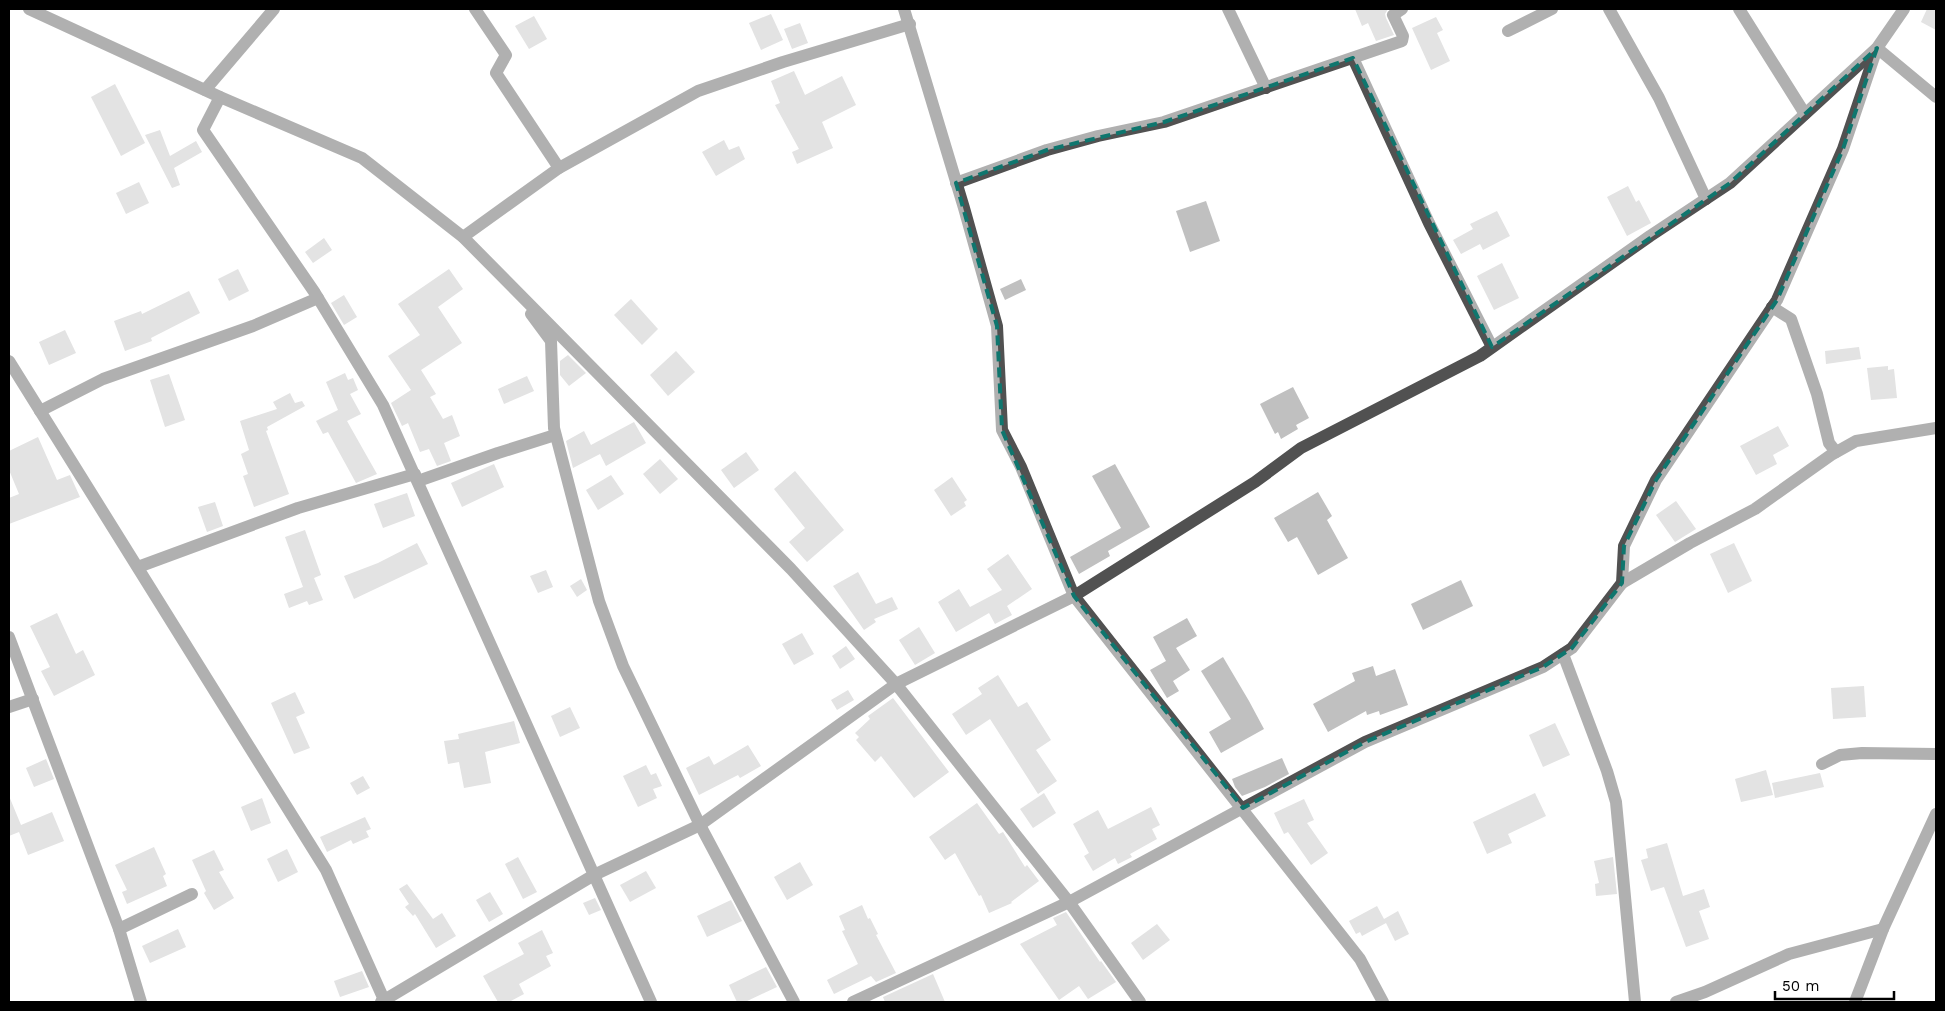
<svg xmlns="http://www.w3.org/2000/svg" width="1945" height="1011" viewBox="0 0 1945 1011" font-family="'Work Sans',sans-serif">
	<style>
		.building { fill: #c0c0c0 }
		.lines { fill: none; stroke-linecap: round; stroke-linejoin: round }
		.minor { stroke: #515151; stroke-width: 12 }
		.marked { fill: none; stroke: #0f766e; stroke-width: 4; stroke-dasharray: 10 6; stroke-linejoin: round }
	</style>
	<rect width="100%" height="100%" fill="#fff"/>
	<g class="building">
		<polygon points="1355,9 1388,9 1385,14 1386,18 1394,35 1376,41 1368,23 1362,26"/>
		<polygon points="1927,9 1936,9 1936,30 1921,22"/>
		<polygon points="771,14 783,40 761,50 749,23"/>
		<polygon points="534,16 547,39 529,49 515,26"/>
		<polygon points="1436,17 1443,30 1437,33 1450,61 1431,70 1412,28"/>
		<polygon points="800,23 808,43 792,49 784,29"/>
		<polygon points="794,71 805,95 842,76 856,105 822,122 833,148 797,164 792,152 799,149 775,105 780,103 771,81"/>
		<polygon points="115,84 145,143 121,156 91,97"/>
		<polygon points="160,130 170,156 196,141 202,152 174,168 180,185 172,188 145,135"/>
		<polygon points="724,140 729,150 739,146 745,159 716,176 702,152"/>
		<polygon points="139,182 149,203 126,214 116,193"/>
		<polygon points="1628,186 1636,202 1639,200 1651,223 1627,236 1607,197"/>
		<polygon points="1206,201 1220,241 1190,252 1176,211"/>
		<polygon points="1497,211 1510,236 1483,250 1480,244 1461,254 1453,240 1473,229 1470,224"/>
		<polygon points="324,238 332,250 313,263 305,252"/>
		<polygon points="1502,263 1519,298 1494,310 1477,276"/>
		<polygon points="238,269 249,291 229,301 218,279"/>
		<polygon points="449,269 463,289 438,307 462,343 421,370 436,394 430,397 443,419 452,415 460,436 444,443 451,461 437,466 429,449 420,452 408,423 402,426 391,403 411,390 388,356 420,335 398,304"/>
		<polygon points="1021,279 1026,290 1005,300 1000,289"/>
		<polygon points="189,291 200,313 151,338 152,341 125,351 114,321 141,311 142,314"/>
		<polygon points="344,295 357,317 344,325 331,303"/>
		<polygon points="631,299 658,329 642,345 614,315"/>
		<polygon points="65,330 76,353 49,365 39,342"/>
		<polygon points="1859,347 1861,359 1826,364 1825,351"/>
		<polygon points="676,351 695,372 668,396 650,375"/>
		<polygon points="568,355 586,373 569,386 560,375 560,361"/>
		<polygon points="1888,366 1888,370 1894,369 1897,398 1871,400 1867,368"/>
		<polygon points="345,373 348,380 353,378 358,390 350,394 361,414 347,421 377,474 356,483 328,432 323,434 316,421 338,410 326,382"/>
		<polygon points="169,374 185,420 165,427 150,380"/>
		<polygon points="527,376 534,391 504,404 498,389"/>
		<polygon points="1293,387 1309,418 1296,425 1298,429 1281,439 1278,432 1275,434 1260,404"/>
		<polygon points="290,393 295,403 302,401 305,406 267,427 268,430 266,431 289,494 254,507 243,476 248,474 241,454 249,450 240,421 277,409 273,402"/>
		<polygon points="634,422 646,443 606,466 600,454 573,468 566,441 584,431 591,445"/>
		<polygon points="1778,426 1789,446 1773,455 1777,464 1756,475 1740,446"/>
		<polygon points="38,437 57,480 70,475 80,497 9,524 9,498 19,494 9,470 9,451"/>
		<polygon points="746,452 759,470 734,488 721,470"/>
		<polygon points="660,459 678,479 660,494 643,474"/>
		<polygon points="494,464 504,487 462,507 451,483"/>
		<polygon points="1115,464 1150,527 1108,551 1110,556 1079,574 1070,557 1121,528 1092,476"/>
		<polygon points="795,471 844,530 807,562 789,542 805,528 774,489"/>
		<polygon points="611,475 624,494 598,510 586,490"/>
		<polygon points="952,477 967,500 964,502 966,506 951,516 934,490"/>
		<polygon points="1318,492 1332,516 1327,520 1348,558 1318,575 1297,537 1288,542 1274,518"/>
		<polygon points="407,493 415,516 383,528 374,504"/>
		<polygon points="1676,501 1696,529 1675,542 1656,515"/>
		<polygon points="215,502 223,526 207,532 198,507"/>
		<polygon points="305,530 321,575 314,578 323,600 309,605 307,601 289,608 284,594 303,587 285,537"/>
		<polygon points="417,543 428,564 354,599 344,576 378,563"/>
		<polygon points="1734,543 1752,581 1728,593 1710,554"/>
		<polygon points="1008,554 1032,589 1007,606 1012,615 995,624 989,613 956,632 938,602 959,589 970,607 1002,590 987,569"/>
		<polygon points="546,570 553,587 538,593 530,576"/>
		<polygon points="858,572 876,604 892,597 898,609 874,619 876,622 864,630 833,586"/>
		<polygon points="581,579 587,590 577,597 570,586"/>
		<polygon points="1461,580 1473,606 1423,630 1411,604"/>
		<polygon points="57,613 76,654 83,650 95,675 54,696 41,671 50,667 30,626"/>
		<polygon points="1187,618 1197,636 1176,648 1190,670 1173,681 1179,691 1167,698 1150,670 1166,661 1153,637"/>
		<polygon points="919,627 935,653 915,665 899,640"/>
		<polygon points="802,633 814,654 794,665 782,644"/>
		<polygon points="846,646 855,659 840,669 832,656"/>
		<polygon points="1223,657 1249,701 1264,729 1221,753 1209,732 1231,719 1201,671"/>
		<polygon points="1373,666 1376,676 1395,669 1408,705 1380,715 1379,711 1367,715 1366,711 1328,732 1313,704 1355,681 1352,673"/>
		<polygon points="998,675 1018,707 1027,702 1051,740 1036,750 1057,781 1038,794 990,719 966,735 952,714 982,694 978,688"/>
		<polygon points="1864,686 1866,717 1833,719 1831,688"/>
		<polygon points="848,690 854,700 837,710 831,700"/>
		<polygon points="295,692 305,713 296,717 310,748 294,754 271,703"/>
		<polygon points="893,698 949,772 914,798 881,756 875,762 856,740 859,737 855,733 870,719 868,716"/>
		<polygon points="570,707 580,728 560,737 551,716"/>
		<polygon points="514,721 520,743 485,752 491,783 464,788 459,762 448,764 444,741 459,739 458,734"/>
		<polygon points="1555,723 1570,755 1543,767 1529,735"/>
		<polygon points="748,745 761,766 740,778 738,775 699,795 686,768 709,756 714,765"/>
		<polygon points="1282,758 1289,774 1265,787 1242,796 1235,787 1232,779"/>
		<polygon points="46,759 54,779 34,787 26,768"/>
		<polygon points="646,765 651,775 656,773 662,786 653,789 657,798 638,807 623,776"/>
		<polygon points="1766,770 1773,795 1741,802 1735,779"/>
		<polygon points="1820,773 1824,787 1775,798 1772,783"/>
		<polygon points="363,776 370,788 357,795 350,783"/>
		<polygon points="1044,793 1056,813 1033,828 1020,809"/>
		<polygon points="1535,793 1546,816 1508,834 1512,843 1487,854 1473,822"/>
		<polygon points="9,796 21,825 52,812 64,841 28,855 19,832 9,836"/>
		<polygon points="262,798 271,823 251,831 241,807"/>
		<polygon points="1304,799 1314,820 1307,823 1328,853 1311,865 1288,832 1284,834 1274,813"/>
		<polygon points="977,803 999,834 1003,832 1025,867 1027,865 1039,881 1011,902 1012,903 989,913 981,895 979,896 955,853 945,860 929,837"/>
		<polygon points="1151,807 1160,825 1152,829 1157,839 1130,854 1132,857 1118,864 1115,858 1093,871 1084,856 1089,853 1073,824 1098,810 1108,829"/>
		<polygon points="365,817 371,829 366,831 369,837 353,844 351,840 327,852 320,837"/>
		<polygon points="1667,843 1683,896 1704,889 1710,907 1699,911 1709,939 1686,947 1664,887 1651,891 1641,860 1648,858 1646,849"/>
		<polygon points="154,847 166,874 163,876 167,886 127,904 122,892 127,890 115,865"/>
		<polygon points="287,849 298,872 278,882 267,859"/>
		<polygon points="214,850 224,870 219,872 234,898 214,910 204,893 206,891 192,860"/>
		<polygon points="518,857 537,892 523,899 505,864"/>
		<polygon points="1613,857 1617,894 1596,896 1595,884 1599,883 1594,861"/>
		<polygon points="800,862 813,885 787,900 774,877"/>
		<polygon points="646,871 656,888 630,902 620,885"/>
		<polygon points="407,884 433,919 442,913 456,936 436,948 415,914 413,916 405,907 409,904 399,889"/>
		<polygon points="490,892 503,914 489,922 476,900"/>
		<polygon points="595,898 601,910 589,915 583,903"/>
		<polygon points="731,900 742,921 707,937 697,916"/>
		<polygon points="862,905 868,919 870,918 878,934 876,935 896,973 876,982 871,976 834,994 827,980 858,964 842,931 845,930 839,916"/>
		<polygon points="1377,906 1384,919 1398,911 1409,934 1395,941 1386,923 1362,936 1360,932 1356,934 1349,921"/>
		<polygon points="1066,912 1100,962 1101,961 1116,982 1088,999 1079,986 1059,1000 1020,944 1057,925 1053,918"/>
		<polygon points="1157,924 1170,940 1143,960 1131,943"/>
		<polygon points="178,929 186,947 150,963 142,946"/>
		<polygon points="542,930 553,953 546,956 551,966 519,984 524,994 509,1002 498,1002 483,976 524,954 518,943"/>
		<polygon points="766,967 777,987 745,1002 737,1002 729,985"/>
		<polygon points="362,971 369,987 340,997 334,981"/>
		<polygon points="933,974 945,1002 885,1002 883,997"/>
	</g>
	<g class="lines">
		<g class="minor">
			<polyline points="29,9 220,97 362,158 463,237 791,569 896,684 1069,902 1140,1002"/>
			<polyline points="475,9 506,55 496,73 559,168"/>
			<polyline points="904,9 964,208 997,326 1002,430 1021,467 1074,596 1360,959 1383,1002"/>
			<polyline points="1228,9 1266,88"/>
			<polyline points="1609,9 1659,98 1706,199"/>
			<polyline points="1739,9 1805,114"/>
			<polyline points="1508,31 1552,9"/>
			<polyline points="1353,58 1429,223 1492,347"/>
			<polyline points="205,90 274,9"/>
			<polyline points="220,97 203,130 315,293 383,405 651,1002"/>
			<polyline points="956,183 1047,150 1098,136 1164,122 1402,41 1403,36 1393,15 1402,9"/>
			<polyline points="463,237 559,168 698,91 783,62 910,24"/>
			<polyline points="1772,307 1791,319 1817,394 1829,443 1836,452"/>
			<polyline points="531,314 551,341 554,428 599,601 623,666 700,825 794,1002"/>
			<polyline points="9,361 326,870 385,1002"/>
			<polyline points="40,411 103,379 253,326 318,298"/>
			<polyline points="418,481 498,453 555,435"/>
			<polyline points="138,567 298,508 415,474"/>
			<polyline points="1622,583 1690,543 1755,509 1831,455 1856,441 1936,428"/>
			<polyline points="9,637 119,929 141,1002"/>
			<polyline points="1563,654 1607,771 1616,802 1635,1002"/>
			<polyline points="9,707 33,699"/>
			<polyline points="1822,764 1840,755 1862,753 1936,754"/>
			<polyline points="119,929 192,894"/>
			<polyline points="381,1002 594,875 700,825 896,684 1074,596 1255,482 1301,448 1480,356 1650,236 1730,183 1877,48 1904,9"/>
			<polyline points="853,1002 1069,902 1365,742 1543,667 1572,648 1622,583 1624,546 1656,480 1777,300 1843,149 1877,48 1936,97"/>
			<polyline points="1676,1002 1705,992 1789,954 1883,929"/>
			<polyline points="1855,1002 1883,929 1936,814"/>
		</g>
	</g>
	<path d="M0 0H1945V1011H0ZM1877,48L1843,149L1777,300L1656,480L1624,546L1622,583L1572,648L1543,667L1365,742L1243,808L1074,596L1002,430L997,326L956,183L1047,150L1164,122L1353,58L1492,347L1730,183Z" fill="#fff" fill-opacity=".55" fill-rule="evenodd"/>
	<path class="marked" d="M1877,48L1843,149L1777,300L1656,480L1624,546L1622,583L1572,648L1543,667L1365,742L1243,808L1074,596L1002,430L997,326L956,183L1047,150L1164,122L1353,58L1492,347L1730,183Z"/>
	<rect width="1945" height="1011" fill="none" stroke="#000000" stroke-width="20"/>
	<path d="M1775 991v8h119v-8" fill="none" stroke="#000000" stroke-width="2.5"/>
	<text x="1782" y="991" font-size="15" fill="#000000" stroke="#ffffff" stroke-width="4" paint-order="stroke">50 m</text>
</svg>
